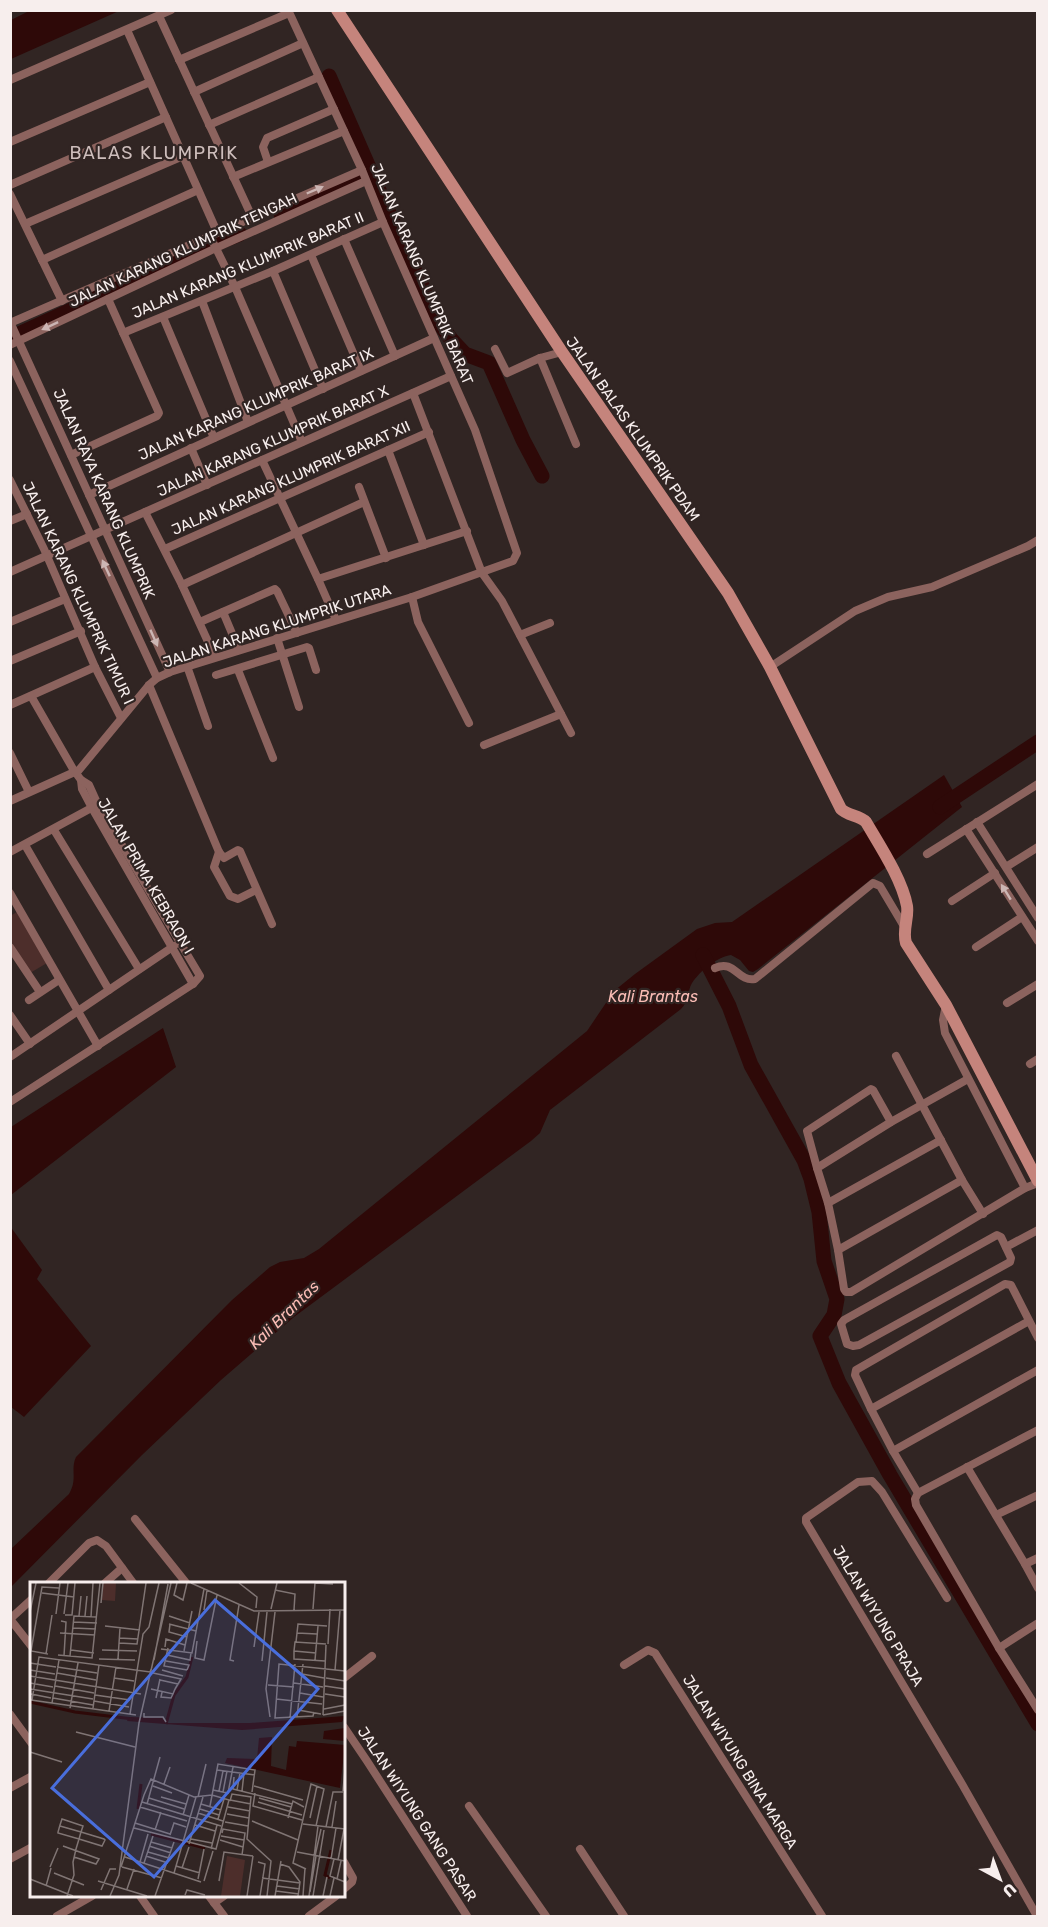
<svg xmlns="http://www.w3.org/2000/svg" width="1048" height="1927" viewBox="0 0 1048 1927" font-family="Rubik,sans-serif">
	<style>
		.green { fill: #4d2e2b }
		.water { fill: #2e0908 }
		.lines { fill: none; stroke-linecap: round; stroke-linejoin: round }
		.river { stroke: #2e0908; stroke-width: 15 }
		.street { stroke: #8c635e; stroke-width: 8 }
		.secondary { stroke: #c5847c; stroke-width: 12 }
		.oneway { fill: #ccb6b4 }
		.labels { text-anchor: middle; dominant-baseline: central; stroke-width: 4.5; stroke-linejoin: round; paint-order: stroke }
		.street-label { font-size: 15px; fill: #f7eeed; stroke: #312523 }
		.water-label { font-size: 16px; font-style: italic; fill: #fabcb5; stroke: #312523 }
		.quarter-label { font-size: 18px; letter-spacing: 1.5px; fill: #cebebc; stroke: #312523 }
		.inset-river { fill: none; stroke: #2e0908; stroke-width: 3 }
		.inset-road { fill: none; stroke: #807574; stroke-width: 1.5 }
		.view { fill: #496edc; fill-opacity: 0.15; stroke: #496edc; stroke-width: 3 }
		.inset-edge { fill: none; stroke: #f7eeed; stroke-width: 3 }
	</style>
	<rect width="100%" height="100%" fill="#312523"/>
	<polygon class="green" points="17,912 47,963 30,973 11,941 10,916"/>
	<g class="water">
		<polygon points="31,10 119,10 119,11 11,59 11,20"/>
		<path d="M944,775L962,807L758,969L753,972L749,971L740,960L731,955C717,957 700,971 692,983C687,992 689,1001 681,1009L550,1110L540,1133L531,1141L294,1317L221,1380L142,1455L11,1587V1549L69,1494C78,1479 70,1470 76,1457L232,1300L270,1267L280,1262L304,1258L319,1249L587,1031L614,991L635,974L697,929L715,923L732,922Z"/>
		<polygon points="163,1028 176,1067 11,1195 11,1127"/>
		<polygon points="10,1226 42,1270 37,1279 91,1346 24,1417 11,1407"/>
	</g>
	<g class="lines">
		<g class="river">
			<polyline points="329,76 410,261 442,327 451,339 465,354 489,363 523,440 542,476"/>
			<polyline points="281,215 371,173"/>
			<polyline points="10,338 217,243 240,234"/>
			<polyline points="940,807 1038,742"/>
			<polyline points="703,955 729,1006 751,1065 804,1160 811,1179 819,1212 824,1261 837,1299 834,1315 820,1336 839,1383 890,1475 1038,1724"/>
		</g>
		<g class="street">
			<polyline points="159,16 252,217"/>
			<polyline points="127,30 217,232"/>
			<polyline points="179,60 289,13"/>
			<polyline points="10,80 171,10"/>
			<polyline points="194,92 303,43"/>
			<polyline points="209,125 319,77"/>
			<polyline points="10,142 150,82"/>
			<polyline points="268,162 263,147 267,138 334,109"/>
			<polyline points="233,177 344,131"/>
			<polyline points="10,185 166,117"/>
			<polyline points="10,194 62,301"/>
			<polyline points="25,224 183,156"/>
			<polyline points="210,236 235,287 302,442"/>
			<polyline points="344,239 395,356"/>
			<polyline points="311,255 361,371"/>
			<polyline points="42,260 198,190"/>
			<polyline points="273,271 323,389"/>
			<polyline points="202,301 248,422"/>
			<polyline points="163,317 214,438"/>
			<polyline points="10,322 170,672"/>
			<polyline points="10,323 362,170"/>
			<polyline points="123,333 273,271 383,222"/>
			<polyline points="10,345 216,248 366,181"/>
			<polyline points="495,349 507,373 540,358 562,352"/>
			<polyline points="540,358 576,444"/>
			<polyline points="10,361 157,678"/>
			<polyline points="413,393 482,573 502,601 571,733"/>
			<polyline points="191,448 207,485"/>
			<polyline points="388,450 424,545"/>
			<polyline points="71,455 157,416 159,413 108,299"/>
			<polyline points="262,460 318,579 336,620"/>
			<polyline points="10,480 44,549 95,667 121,718"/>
			<polyline points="359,487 386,558"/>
			<polyline points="89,495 434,338"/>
			<polyline points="145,512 182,585 215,657"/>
			<polyline points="10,521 27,514"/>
			<polyline points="165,549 429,432"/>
			<polyline points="10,572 451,376"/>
			<polyline points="318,579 467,531"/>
			<polyline points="182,585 364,502"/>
			<polyline points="412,597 418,622 469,723"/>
			<polyline points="223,612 239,650"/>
			<polyline points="10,622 65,599"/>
			<polyline points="200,622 275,589 277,591 297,633"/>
			<polyline points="520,635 550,623"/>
			<polyline points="277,638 299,707"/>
			<polyline points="10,661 81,631"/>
			<polyline points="187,666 208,726"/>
			<polyline points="770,667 855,611 888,597 932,587 1028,546 1038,540"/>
			<polyline points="238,670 273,758"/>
			<polyline points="216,675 307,647 309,648 316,670"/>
			<polyline points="149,685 219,852 224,858 238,850 240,851 272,924"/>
			<polyline points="10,705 95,667"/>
			<polyline points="484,745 561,714"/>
			<polyline points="10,753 29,792"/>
			<polyline points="81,780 82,789 92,808 193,984"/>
			<polyline points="10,801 79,770 149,685 157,678 170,672 412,597 513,561 517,553 475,430 383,222 362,170 288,10"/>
			<polyline points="977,822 1038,918"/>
			<polyline points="966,829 1038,941"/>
			<polyline points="54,830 139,969"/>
			<polyline points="25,845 109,990"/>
			<polyline points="10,852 95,806"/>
			<polyline points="219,852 214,867 230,896 238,899 256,890"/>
			<polyline points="927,854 1038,784"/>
			<polyline points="1006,867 1038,847"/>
			<polyline points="10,893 98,1046"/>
			<polyline points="952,901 995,873"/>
			<polyline points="10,947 40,992"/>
			<polyline points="976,947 1022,917"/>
			<path d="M715,968C735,959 737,982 755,979L873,883L880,886L905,928"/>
			<polyline points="29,1000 59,980"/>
			<polyline points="1007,1003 1038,984"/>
			<polyline points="946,1005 943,1020 945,1033 1025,1188"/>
			<polyline points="10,1015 30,1044"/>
			<polyline points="896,1056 962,1180 983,1214"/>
			<polyline points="10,1057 174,946"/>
			<polyline points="1030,1064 1038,1059"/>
			<polyline points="10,1102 193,984 200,976 98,805 89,785 81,780 73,769 31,696"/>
			<polyline points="817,1168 807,1131 871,1089 873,1090 891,1122"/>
			<polyline points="962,1180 838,1250 828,1203 817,1168 891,1122 968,1079"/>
			<polyline points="828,1203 941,1140"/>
			<polygon points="997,1235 1001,1237 1011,1258 1010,1262 859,1345 853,1346 847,1344 841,1324 844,1320"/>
			<polyline points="1006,1247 1038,1230"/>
			<polyline points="838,1250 844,1289 846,1292 851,1292 1025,1188 1038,1183"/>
			<polyline points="1029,1321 871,1409 855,1375 856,1370 1005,1284 1011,1285 1038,1338"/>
			<polyline points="871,1409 893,1451"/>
			<polyline points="1038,1430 918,1493 915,1499 916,1505 999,1648 1038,1710"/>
			<polyline points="967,1467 1025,1564 1038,1588"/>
			<polyline points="918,1493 893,1451 1038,1370"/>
			<polyline points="996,1515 1038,1495"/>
			<polyline points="135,1519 187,1584"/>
			<polyline points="1025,1564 1038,1558"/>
			<polyline points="48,1584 89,1543 97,1540 106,1546 134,1584"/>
			<polyline points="104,1584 122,1568"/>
			<polyline points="947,1598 882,1492 872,1481 858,1482 806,1518 806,1522 962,1784 1037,1916"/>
			<polyline points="10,1619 32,1647"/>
			<polyline points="10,1619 32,1599"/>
			<polyline points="999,1648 1038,1623"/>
			<polyline points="624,1665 648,1650 655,1653 822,1916"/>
			<polyline points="344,1678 372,1656"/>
			<polyline points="10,1714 32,1744"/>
			<polyline points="344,1727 367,1761 467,1916"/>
			<polyline points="10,1788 32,1776"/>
			<polyline points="469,1806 546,1916"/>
			<polyline points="580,1849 624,1916"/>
			<polyline points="10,1859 32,1847"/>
			<polyline points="344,1862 353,1878 352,1882 344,1889"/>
			<polyline points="140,1896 154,1916"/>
			<polyline points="209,1896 224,1916"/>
			<polyline points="214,1903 224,1896"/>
			<polyline points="57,1916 92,1896"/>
			<polyline points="309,1916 336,1896"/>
		</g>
		<path class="secondary" d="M337,10L562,352L728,593L770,667L841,809C848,816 859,815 866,822C880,846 902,879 907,906C909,918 902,930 906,943L946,1005L1038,1181"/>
	</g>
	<defs><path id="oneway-solid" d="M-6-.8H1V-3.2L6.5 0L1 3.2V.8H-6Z" transform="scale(1.5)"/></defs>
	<g class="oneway">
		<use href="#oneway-solid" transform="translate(315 190) rotate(-23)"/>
		<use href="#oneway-solid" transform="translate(50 326) rotate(155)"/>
		<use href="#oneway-solid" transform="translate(106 568) rotate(-115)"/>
		<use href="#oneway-solid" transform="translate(154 638) rotate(66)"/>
		<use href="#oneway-solid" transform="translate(1006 892) rotate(-122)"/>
	</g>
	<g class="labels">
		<g class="street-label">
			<text transform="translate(183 250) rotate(-25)">JALAN KARANG KLUMPRIK TENGAH</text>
			<text transform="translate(248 265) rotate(-23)">JALAN KARANG KLUMPRIK BARAT II</text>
			<text transform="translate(422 274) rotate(67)">JALAN KARANG KLUMPRIK BARAT</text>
			<text transform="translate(256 404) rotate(-24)">JALAN KARANG KLUMPRIK BARAT IX</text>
			<text transform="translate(633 429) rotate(55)">JALAN BALAS KLUMPRIK PDAM</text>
			<text transform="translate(273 441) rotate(-24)">JALAN KARANG KLUMPRIK BARAT X</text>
			<text transform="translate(291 478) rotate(-24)">JALAN KARANG KLUMPRIK BARAT XII</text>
			<text transform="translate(104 494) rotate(66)">JALAN RAYA KARANG KLUMPRIK</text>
			<text transform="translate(78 593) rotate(65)">JALAN KARANG KLUMPRIK TIMUR I</text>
			<text transform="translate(277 626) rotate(-18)">JALAN KARANG KLUMPRIK UTARA</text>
			<text transform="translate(146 876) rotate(60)">JALAN PRIMA KEBRAON I</text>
			<text transform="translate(878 1616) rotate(59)">JALAN WIYUNG PRAJA</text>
			<text transform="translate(740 1762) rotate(58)">JALAN WIYUNG BINA MARGA</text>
			<text transform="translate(417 1814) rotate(57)">JALAN WIYUNG GANG PASAR</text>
		</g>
		<g class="water-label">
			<text x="653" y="996">Kali Brantas</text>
			<text transform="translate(284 1315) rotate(-44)">Kali Brantas</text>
		</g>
		<g class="quarter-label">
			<text x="154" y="153">BALAS KLUMPRIK</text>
		</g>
	</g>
	<g transform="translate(30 1582)">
		<rect width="315" height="315" fill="#312523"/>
		<path d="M73,1H86L85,19L72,18ZM197,274L215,278L210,314H191Z" fill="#4d2e2b"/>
		<path d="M315,134L312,140L212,148L97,139L99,135L132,136L137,141H220ZM315,146V159L293,157L294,149ZM242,155L241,184L256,188L259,164L266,165L267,159L315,163L310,206L195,181L197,176L227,177L229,156Z" fill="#2e0908"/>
		<path class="inset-river" d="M0,120L45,130L103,137M136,142L144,113L157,95L162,75M108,227L111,202M121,252L175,266M300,296L295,293L301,268"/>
		<path class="inset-road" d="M147,1L144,13L153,18L157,1M161,1L224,29L315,28M209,1L227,15L226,26M245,8L265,12L264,28M12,11L44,15M71,21L73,1M241,27L247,1M283,27L285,1L303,2M174,28L177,8M0,30L6,1M26,32L30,1M34,32L38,1M35,33H42L45,1M49,34L51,14M55,34L57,14M139,34L160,41M61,35L63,1M31,39L36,40L34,74M43,40L67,41M139,42L166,49M140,42L139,50L157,55M75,44L110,48M43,46L66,47M30,51L65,53M267,51L287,52M89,56L108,57M167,59L165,76L174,78L187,13M266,60L268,42L297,44M89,61L107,62L116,1M298,62L300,27M135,65L136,57L155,63M224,65L229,30M138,66L134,84L157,88M131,67L162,71L174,7M41,68L64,71M72,68L107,69M154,69L162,29M264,69L286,71M16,72L22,33M18,72L1,69L12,5L29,6M28,73L62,76L70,1M137,73L160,78L161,71M40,74L44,34L67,35M69,77L105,78M88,77L90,46M124,78L138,2M285,78L288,44M136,79L159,83L157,88M204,79L200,78L209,23M232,79L237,30M295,79L264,77V69L265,60L296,62M0,81L26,85M27,85L67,91M0,88L25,92M132,88L153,94M305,88L310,28M27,91L66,98M123,91L151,97L148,102M272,92L294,96M0,94L111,112M84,96L104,99M296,96L315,99M130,98L148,102L145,107M0,101L23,105M264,101L293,105M238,103L264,105M25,104L64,111M295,104L315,107M0,107L63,117M121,107L143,112L145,107M132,110L131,115L141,116L143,112M270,111L293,115M1,112L21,116M295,112L315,115M65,113L100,118M23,116L63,123M126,116L130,97M246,117L292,122M1,118L106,133M2,118L9,75L120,90L122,85M64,119L99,125M22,121L29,78M40,126L48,81M63,126L69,83M294,127L315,123M268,128L291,132M79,129L86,85M284,130L283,134L245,136L249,82L315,89M114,131V135H133L136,140M100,132L113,52L119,45L129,1M293,133L296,63M293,133L315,129M240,135L236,107L245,30M267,135L273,82M260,136L265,82M46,150L105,165M0,170L32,180M187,188L225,193M204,195L203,207L207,208L210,191M134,202L140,185M123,204L142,211M224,204L273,218M183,208L198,211L203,185M207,208L262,222M189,209L193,189M212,209L214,191M313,209L315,187M193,210L197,189M225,211L223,224L272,238M131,215L156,222M168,215L176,182M119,216L154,227M229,216L261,225M200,218L221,222M200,219L202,212L221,215L217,257L241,279L237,314M112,220L191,244M228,220L272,233M117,222L130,175M171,222L191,228M180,224L188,182L225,188L222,210M110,225L157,239M198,225L220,229M170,227L189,233M168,231L193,239M197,232L219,236M153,233L159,213M258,236L263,219L274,225M280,236L287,204M188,237L194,217M222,239L268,258M195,240L218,244M105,241L140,252M273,242L315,247M165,243L185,249M30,244L51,250L74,257L75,258L72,264L49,257L28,251V250L30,243L32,237L53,244L51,250L49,257L46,267L43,280L44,293L37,314M296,245L303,210H313M302,245L306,219M125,248L131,230M192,251L193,247L215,251L212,273M140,253L144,241L156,245M191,254L214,258M161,257L182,261M190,258L213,265M121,260L142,266M159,262L173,215M33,264L69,277L66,282L44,275M119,264L141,271M181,267L187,243M118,270L139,276M267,270L315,279M116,274L138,281M285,274L291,247M95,275L171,300M301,277L306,246M304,277L300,294L315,300M308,278L314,247M110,280L118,252M228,280L235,282L230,314M114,281L123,254M250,282L259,285L270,300L268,314M146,284L170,291M20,285L28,266M91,285L114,213L121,197L164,215L182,213L199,218L186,267L104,246M92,285L132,296M152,286L159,265M276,287L263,281L281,202L294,207L286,244M24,291L54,303M144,291L166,215M232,296L270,301M0,297L43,314M168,297L174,267M307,297L311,279M68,299L117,314M174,299L183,269M189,299L194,270L223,274M16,304L21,286M247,304L270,307M97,307L104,287M71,308L80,287H86M246,309L269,312M280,310L286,274M155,313L157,308L175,313M80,314L89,293L109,141L141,1M125,314L144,260M217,314L223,274M245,314L251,279M273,314L275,286M279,314L288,244M283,314L294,248M293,314L297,295M300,314L304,296"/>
		<path class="view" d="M185,18L288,107L124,295L22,206Z"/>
		<rect width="315" height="315" class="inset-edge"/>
	</g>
	<rect width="1048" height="1927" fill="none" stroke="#f7eeed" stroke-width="24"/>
	<g transform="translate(1000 1879) rotate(139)" stroke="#312523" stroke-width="4.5" paint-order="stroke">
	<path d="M0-4.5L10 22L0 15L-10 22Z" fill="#f7eeed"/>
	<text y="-9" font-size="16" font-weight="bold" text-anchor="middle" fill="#f7eeed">U</text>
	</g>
</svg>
